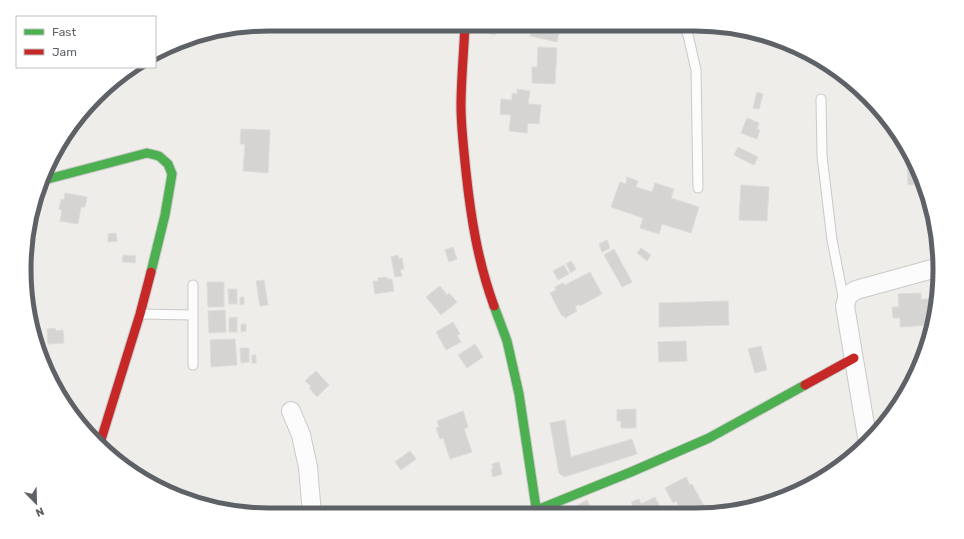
<svg xmlns="http://www.w3.org/2000/svg" width="964" height="539" viewBox="0 0 964 539" font-family="Rubik,sans-serif">
	<style>
		.building { fill: #d5d4d2; stroke: #dedcd8 }
		.lines { fill: none; stroke-linecap: round; stroke-linejoin: round }
		.lane-casing { stroke: #cacac9; stroke-width: 11 }
		.street-casing { stroke: #cacac9; stroke-width: 20 }
		.fast-casing { stroke: #cbcac9; stroke-width: 11 }
		.jam-casing { stroke: #cbcac9; stroke-width: 11 }
		.lane { stroke: #fdfcfc; stroke-width: 9 }
		.street { stroke: #fdfcfc; stroke-width: 18 }
		.fast { stroke: #4caf50; stroke-width: 9 }
		.jam { stroke: #c62828; stroke-width: 9 }
		.rim { fill: none; stroke: #5e6267; stroke-width: 5 }
	</style>
	<rect width="100%" height="100%" fill="#efede9"/>
	<g class="building">
		<polygon points="533,24 561,25 557,42 530,36"/>
		<polygon points="489,27 496,29 495,35 488,33"/>
		<polygon points="538,47 557,48 555,84 532,83 532,67 537,67"/>
		<polygon points="517,89 530,91 528,104 541,105 539,124 528,123 527,133 509,131 511,115 500,114 501,99 512,100 512,93 517,94"/>
		<polygon points="757,92 763,94 759,109 753,108"/>
		<polygon points="747,118 759,123 757,129 760,130 757,139 741,133"/>
		<polygon points="241,129 270,130 268,173 243,171 245,144 240,144"/>
		<polygon points="738,147 758,157 754,165 734,155"/>
		<polygon points="907,156 921,184 908,185"/>
		<polygon points="627,177 638,181 636,187 652,192 655,183 674,189 671,198 699,207 691,233 662,224 659,234 640,228 643,218 611,207 620,182 626,184"/>
		<polygon points="741,185 769,187 767,221 739,220"/>
		<polygon points="65,193 87,197 85,207 81,207 78,224 60,221 62,210 59,209 61,199 64,200"/>
		<polygon points="116,233 117,241 108,242 108,234"/>
		<polygon points="607,240 610,248 602,252 599,244"/>
		<polygon points="453,247 457,259 449,262 445,250"/>
		<polygon points="641,248 651,255 647,261 637,253"/>
		<polygon points="614,249 632,282 622,287 604,255"/>
		<polygon points="123,255 136,256 135,263 122,262"/>
		<polygon points="398,255 399,259 402,258 404,269 400,270 402,276 395,277 391,257"/>
		<polygon points="571,261 576,269 571,273 566,264"/>
		<polygon points="564,265 569,274 558,280 553,271"/>
		<polygon points="590,272 602,294 580,306 579,304 575,307 577,311 565,318 563,315 562,316 550,293 556,290 555,287 563,283 565,285"/>
		<polygon points="387,277 387,279 392,279 394,291 375,294 373,281 378,281 378,278"/>
		<polygon points="264,280 268,305 260,306 256,281"/>
		<polygon points="207,282 224,282 224,307 208,307"/>
		<polygon points="440,286 447,295 449,293 457,302 441,315 426,297"/>
		<polygon points="228,289 237,289 237,304 229,304"/>
		<polygon points="921,293 921,299 935,299 935,309 930,325 900,327 900,318 893,318 892,307 899,307 898,294"/>
		<polygon points="240,297 244,297 244,304 240,305"/>
		<polygon points="728,301 729,325 659,327 659,303"/>
		<polygon points="225,310 226,332 209,333 208,311"/>
		<polygon points="237,317 237,332 229,332 229,318"/>
		<polygon points="453,322 460,334 457,335 461,342 446,350 436,332"/>
		<polygon points="241,324 246,324 246,331 241,332"/>
		<polygon points="55,328 56,331 63,330 64,343 48,344 47,329"/>
		<polygon points="235,339 237,365 211,367 210,340"/>
		<polygon points="686,341 687,361 659,362 658,342"/>
		<polygon points="475,344 483,357 467,368 458,355"/>
		<polygon points="761,346 767,370 755,373 748,349"/>
		<polygon points="240,348 249,348 249,362 241,363"/>
		<rect x="252" y="355" width="4" height="8"/>
		<polygon points="316,371 329,385 317,397 309,388 311,386 305,381"/>
		<polygon points="636,409 636,428 621,428 621,421 617,421 617,410"/>
		<polygon points="463,411 468,427 464,429 472,452 450,459 443,438 440,439 436,428 439,427 437,421"/>
		<polygon points="565,420 571,457 632,439 637,454 564,477 559,473 550,423"/>
		<polygon points="410,451 416,459 401,470 395,462"/>
		<polygon points="499,462 502,474 493,477 491,469 493,469 492,464"/>
		<polygon points="686,477 690,485 692,484 708,513 683,513 676,501 673,503 665,488"/>
		<polygon points="655,497 662,511 659,513 637,513 631,502 639,499 641,504"/>
		<polygon points="587,500 594,513 571,513 569,510"/>
	</g>
	<g class="lines">
		<defs>
			<g id="lane">
				<polyline points="683,24 688,35 696,70 698,188"/>
				<polyline points="821,99 822,156 832,240 844,301"/>
				<polyline points="140,314 193,315"/>
				<polyline points="193,365 193,285"/>
			</g>
			<g id="street">
				<polyline points="291,411 301,435 308,467 312,514"/>
				<polyline points="868,443 845,306 848,295 856,290 936,268"/>
			</g>
			<g id="fast">
				<polyline points="44,180 147,153 159,156 168,164 172,174 165,215 151,272"/>
				<polyline points="494,306 507,341 519,394 537,514"/>
				<polyline points="527,514 631,472 709,438 805,385"/>
			</g>
			<g id="jam">
				<path d="M465,24C464,51 461,79 461,106C461,128 464,151 466,172C471,219 478,262 494,306"/>
				<polyline points="805,385 854,358"/>
				<polyline points="100,443 140,314 151,272"/>
			</g>
		</defs>
		<use href="#lane" class="lane-casing"/>
		<use href="#street" class="street-casing"/>
		<use href="#fast" class="fast-casing"/>
		<use href="#jam" class="jam-casing"/>
		<use href="#lane" class="lane"/>
		<use href="#street" class="street"/>
		<use href="#fast" class="fast"/>
		<use href="#jam" class="jam"/>
	</g>
	<path d="M0 0H964V539H0ZM269 31H695A238 238 0 0 1 933 269V270A238 238 0 0 1 695 508H269A238 238 0 0 1 31 270V269A238 238 0 0 1 269 31Z" fill="#fff" fill-rule="evenodd"/>
	<path class="rim" d="M269 31H695A238 238 0 0 1 933 269V270A238 238 0 0 1 695 508H269A238 238 0 0 1 31 270V269A238 238 0 0 1 269 31Z"/>
	<rect x="16" y="16" width="140" height="52" fill="#ffffff" stroke="#bfc0c2"/>
	<rect x="24" y="29" width="20" height="6" fill="#4caf50" stroke="#bfc0c2"/>
	<text x="52" y="36" font-size="12" fill="#5e6267">Fast</text>
	<rect x="24" y="49" width="20" height="6" fill="#c62828" stroke="#bfc0c2"/>
	<text x="52" y="56" font-size="12" fill="#5e6267">Jam</text>
	<g transform="translate(36 503) rotate(157)" stroke="#ffffff" stroke-width="3" paint-order="stroke">
	<path d="M0-3L7 15L0 10L-7 15Z" fill="#5e6267"/>
	<text y="-6" font-size="11" font-weight="bold" text-anchor="middle" fill="#5e6267">N</text>
	</g>
</svg>
